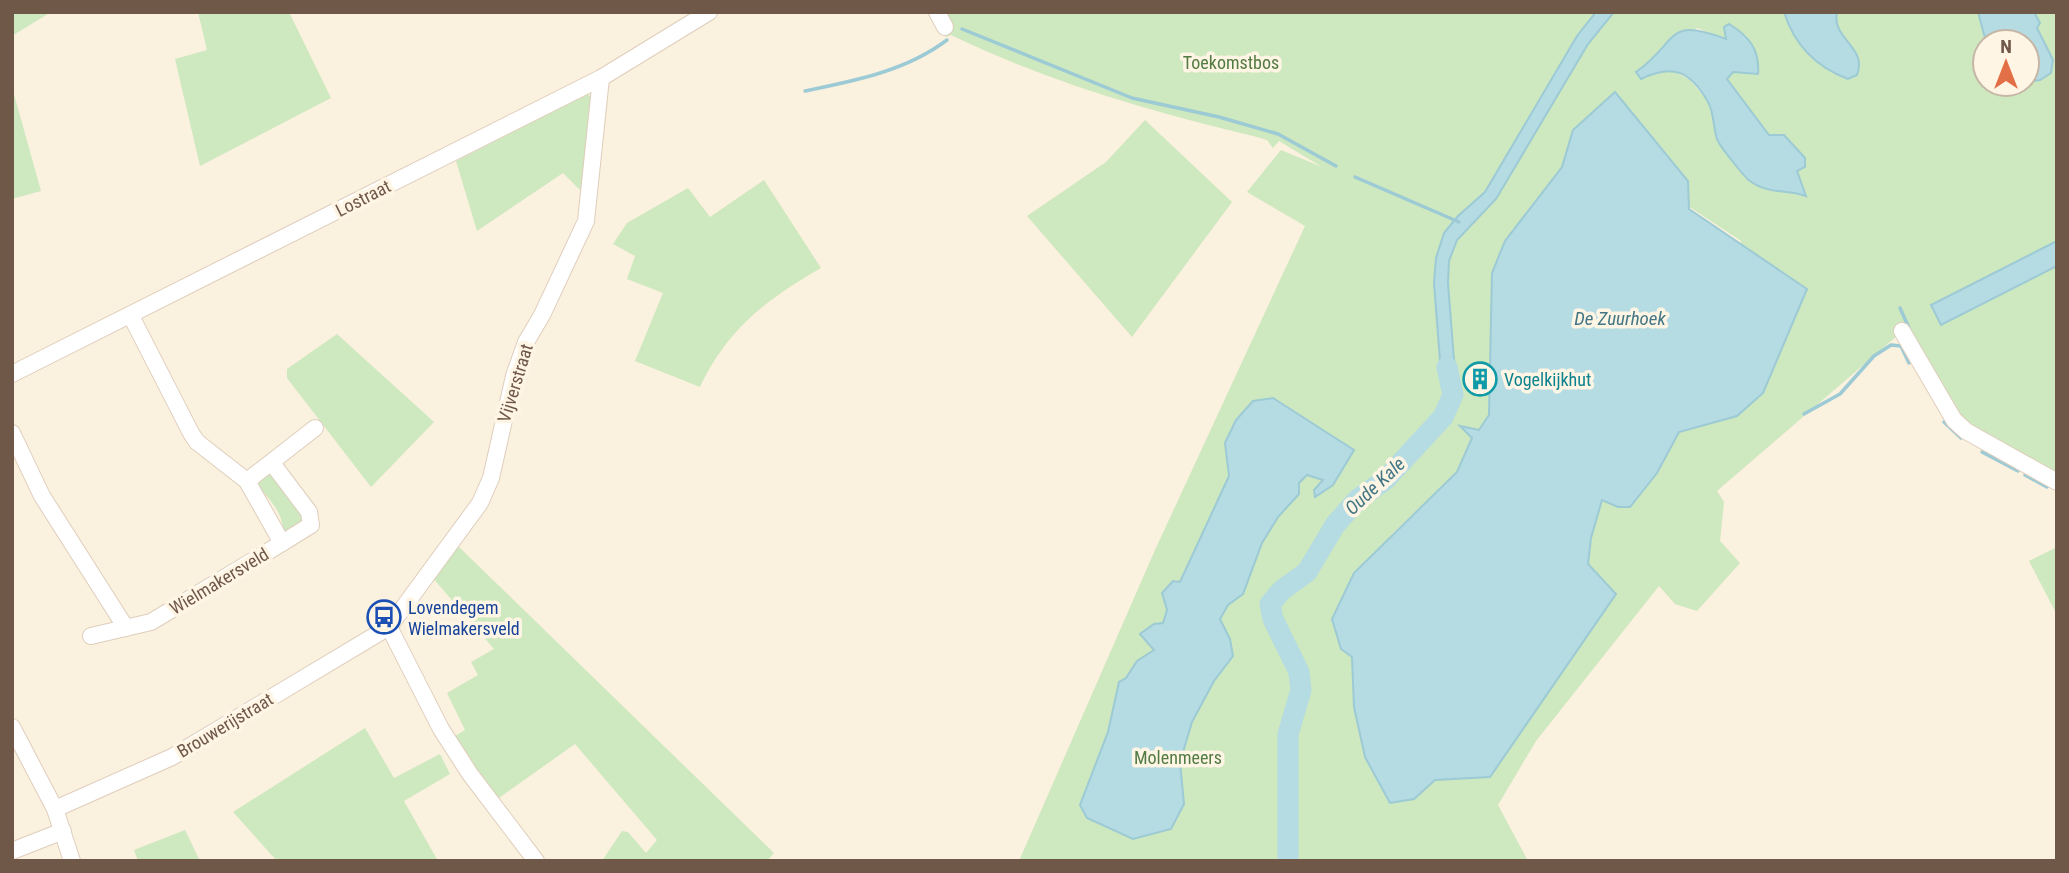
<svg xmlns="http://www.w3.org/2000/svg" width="2069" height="873" viewBox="0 0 2069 873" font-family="'Roboto Condensed',sans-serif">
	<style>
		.green { fill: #cee8bf; fill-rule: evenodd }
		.water { fill: #b5dbe3; stroke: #9ccad5; stroke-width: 2 }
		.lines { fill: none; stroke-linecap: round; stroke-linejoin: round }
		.stream { stroke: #9ccad5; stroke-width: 3.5 }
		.river { stroke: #b5dbe3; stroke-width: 21 }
		.minor-casing { stroke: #dfcebc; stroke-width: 18 }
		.minor { stroke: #fff; stroke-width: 16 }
		.labels { text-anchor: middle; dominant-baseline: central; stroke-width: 7; stroke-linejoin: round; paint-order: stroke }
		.park-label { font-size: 18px; fill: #527b43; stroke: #fff5e5 }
		.street-label { font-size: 18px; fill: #705848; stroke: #fff5e5 }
		.culture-label { font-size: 18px; fill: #0d838f; stroke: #fff5e5; text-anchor: start }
		.transit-label { font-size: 18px; fill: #164399; stroke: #fff5e5; text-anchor: start }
		.water-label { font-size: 19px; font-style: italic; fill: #437684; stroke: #fff5e5 }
	</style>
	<rect width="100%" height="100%" fill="#fbf1df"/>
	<g class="green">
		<polygon points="12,12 51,12 12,36"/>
		<polygon points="198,12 289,12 331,98 200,166 175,59 207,50"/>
		<path d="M943,12H1596L1577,36L1485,192L1458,216L1444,233L1436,258L1434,283L1439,345L1453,394L1455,373L1448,283L1449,261L1457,240L1496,199L1588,44L1614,12H1978L1986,42L1985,84H2027L2053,60L2037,28L2040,23L2034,12H2057V479L1955,418L1905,329L1717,491L1724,502L1720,541L1740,563L1697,611L1675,604L1659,586L1536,741L1498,805L1528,861H1294L1293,735L1282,733L1283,861H1019L1155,550L1305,226L1247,192L1281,150L1322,167L1279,141L1273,148L1267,140L1257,137C1152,112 1048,82 951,35L946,37L943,31ZM1697,28L1727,39L1758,74L1733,72L1727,79L1769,135L1749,181L1717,142L1709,102L1690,80L1671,69L1637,72L1662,49ZM1573,130L1741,241L1737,416L1679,432L1657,473L1630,507H1619L1602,500L1591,538L1588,564L1490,777L1435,780L1414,799L1354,707L1352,657L1392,534L1457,472L1472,438L1461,427L1479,430L1489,415L1492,273L1505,241L1562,167Z"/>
		<polygon points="12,87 41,191 12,199"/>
		<polygon points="588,94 593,99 584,194 563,173 477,231 456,161"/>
		<polygon points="1145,120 1232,202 1132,337 1027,216 1106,162"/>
		<path d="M764,180L821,268C767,299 727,329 700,387L635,361L663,293L627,279L635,256L613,244L627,223L688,188L710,217Z"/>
		<polygon points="337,334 434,422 371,487 287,378 287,369"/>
		<path d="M272,472L307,522L289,533L283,530C283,513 267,495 256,485L257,480Z"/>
		<polygon points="457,545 774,853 767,861 602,861 622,831 628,832 646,853 657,840 575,744 496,800 452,738 465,730 447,693 478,675 471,662 494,649 432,577"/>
		<polygon points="2057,547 2057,615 2029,561"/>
		<polygon points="365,728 394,778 440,754 450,774 404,801 438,861 277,861 233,812"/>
		<polygon points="185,830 200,861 138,861 134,850"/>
	</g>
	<g class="water">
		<polygon points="1596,12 1614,12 1588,44 1496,199 1457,240 1449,261 1448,283 1455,373 1453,395 1441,374 1434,283 1436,258 1444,233 1458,216 1485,192 1577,36"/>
		<path d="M1784,12H1837C1831,39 1868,47 1857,75L1848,79C1816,67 1794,44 1784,12Z"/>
		<polygon points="1978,12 2034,12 2040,23 2037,28 2053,60 2051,73 2040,80 2027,82 2027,42 1986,42"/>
		<path d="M1729,24C1749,36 1760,50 1758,74L1733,72L1727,79L1769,135H1784L1805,158V167L1797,171L1806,196C1787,189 1769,195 1750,181C1745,178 1718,144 1717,139C1713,127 1714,112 1708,102C1690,70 1672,64 1641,79L1636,72C1680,41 1664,16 1726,39L1724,27Z"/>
		<polygon points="1615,92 1688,181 1689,209 1807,289 1763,393 1737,416 1679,432 1657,473 1630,507 1618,507 1602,500 1591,538 1588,564 1616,594 1490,777 1435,780 1414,799 1390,803 1365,757 1354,707 1352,657 1341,649 1332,619 1354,573 1457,472 1472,438 1460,426 1479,430 1489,415 1492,273 1505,241 1562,167 1573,130"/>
		<polygon points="2057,241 2057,266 1941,325 1931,305"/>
		<polygon points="1273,398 1354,450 1333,485 1315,497 1314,490 1323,480 1307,475 1299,483 1299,494 1278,517 1262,543 1243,594 1228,605 1220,619 1230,639 1233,656 1214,681 1192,722 1180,762 1184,804 1171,829 1133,839 1087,818 1080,805 1108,732 1119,682 1126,678 1137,661 1154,650 1140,634 1154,624 1163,623 1167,610 1162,593 1173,581 1180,582 1229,476 1225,443 1236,420 1253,401"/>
	</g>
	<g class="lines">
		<g class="stream">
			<polyline points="962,29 1132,98 1219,117 1278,134 1336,166"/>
			<path d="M805,91C854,81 906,71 947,40"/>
			<polyline points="1355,177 1459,222"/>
			<polyline points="1900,308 1909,328"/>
			<polyline points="1804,414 1840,394 1874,356 1891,345 1901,346 1909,363"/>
			<polyline points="1944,422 1961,438"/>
			<polyline points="1982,452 2018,471"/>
			<polyline points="2025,475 2047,487"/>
		</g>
		<polyline class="river" points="1288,861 1288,734 1301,690 1299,672 1273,619 1270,604 1282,590 1307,572 1335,525 1358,499 1385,480 1443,417 1453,395 1447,367"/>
		<defs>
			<g id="minor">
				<polyline points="937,12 945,27"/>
				<polyline points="1902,331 1954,420 1966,431 2057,482"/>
				<polyline points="12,374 601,78 709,12"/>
				<polyline points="12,433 42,496 126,628"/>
				<polyline points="272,463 309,512 311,525 282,543"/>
				<polyline points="247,481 315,428"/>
				<polyline points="389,627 441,729 470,774 536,861"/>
				<polyline points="91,636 151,622 282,543 247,481 197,442 191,433 131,316"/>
				<polyline points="12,727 55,809 72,861"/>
				<polyline points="55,809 172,757 389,627 480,503 491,478 514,376 526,342 542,315 586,221 601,78"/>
				<polyline points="12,851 63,831"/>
			</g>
		</defs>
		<use href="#minor" class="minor-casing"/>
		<use href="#minor" class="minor"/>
	</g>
	<defs>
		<symbol id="building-ring" viewBox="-11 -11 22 22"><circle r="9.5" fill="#fff5e5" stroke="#0f9aa8" stroke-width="1.5"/><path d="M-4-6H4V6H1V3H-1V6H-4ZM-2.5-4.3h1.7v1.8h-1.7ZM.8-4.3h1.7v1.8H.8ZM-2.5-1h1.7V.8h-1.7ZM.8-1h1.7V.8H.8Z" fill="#0f9aa8"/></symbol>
		<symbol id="bus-ring" viewBox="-11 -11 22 22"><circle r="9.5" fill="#fff5e5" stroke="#1a4fb4" stroke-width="1.5"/><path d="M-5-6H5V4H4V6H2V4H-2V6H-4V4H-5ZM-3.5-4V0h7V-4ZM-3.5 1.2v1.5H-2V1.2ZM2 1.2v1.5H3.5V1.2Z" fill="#1a4fb4"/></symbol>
	</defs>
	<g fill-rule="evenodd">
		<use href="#building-ring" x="1461" y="360" width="38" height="38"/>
		<use href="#bus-ring" x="365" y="598" width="38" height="38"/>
	</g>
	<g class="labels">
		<g class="park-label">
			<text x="1231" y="62">Toekomstbos</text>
			<text x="1178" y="757">Molenmeers</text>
		</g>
		<g class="street-label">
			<text transform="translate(363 198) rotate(-27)">Lostraat</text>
			<text transform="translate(515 383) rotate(-73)">Vijverstraat</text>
			<text transform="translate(219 581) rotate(-31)">Wielmakersveld</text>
			<text transform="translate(225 725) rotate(-31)">Brouwerijstraat</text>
		</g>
		<g class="culture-label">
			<text x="1504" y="379">Vogelkijkhut</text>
		</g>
		<g class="transit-label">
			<text x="408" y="607">Lovendegem<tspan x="408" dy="21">Wielmakersveld</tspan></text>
		</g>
		<g class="water-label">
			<text x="1620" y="318">De Zuurhoek</text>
			<text transform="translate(1375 486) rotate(-43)">Oude Kale</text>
		</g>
	</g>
	<rect width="2069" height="873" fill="none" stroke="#705848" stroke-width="28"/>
	<g transform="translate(2006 63)"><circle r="33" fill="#fff5e5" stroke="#c6b6a6" stroke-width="2"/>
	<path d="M0-5L12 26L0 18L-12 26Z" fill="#e36f47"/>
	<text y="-10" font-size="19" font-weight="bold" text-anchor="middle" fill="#705848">N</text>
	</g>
</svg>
